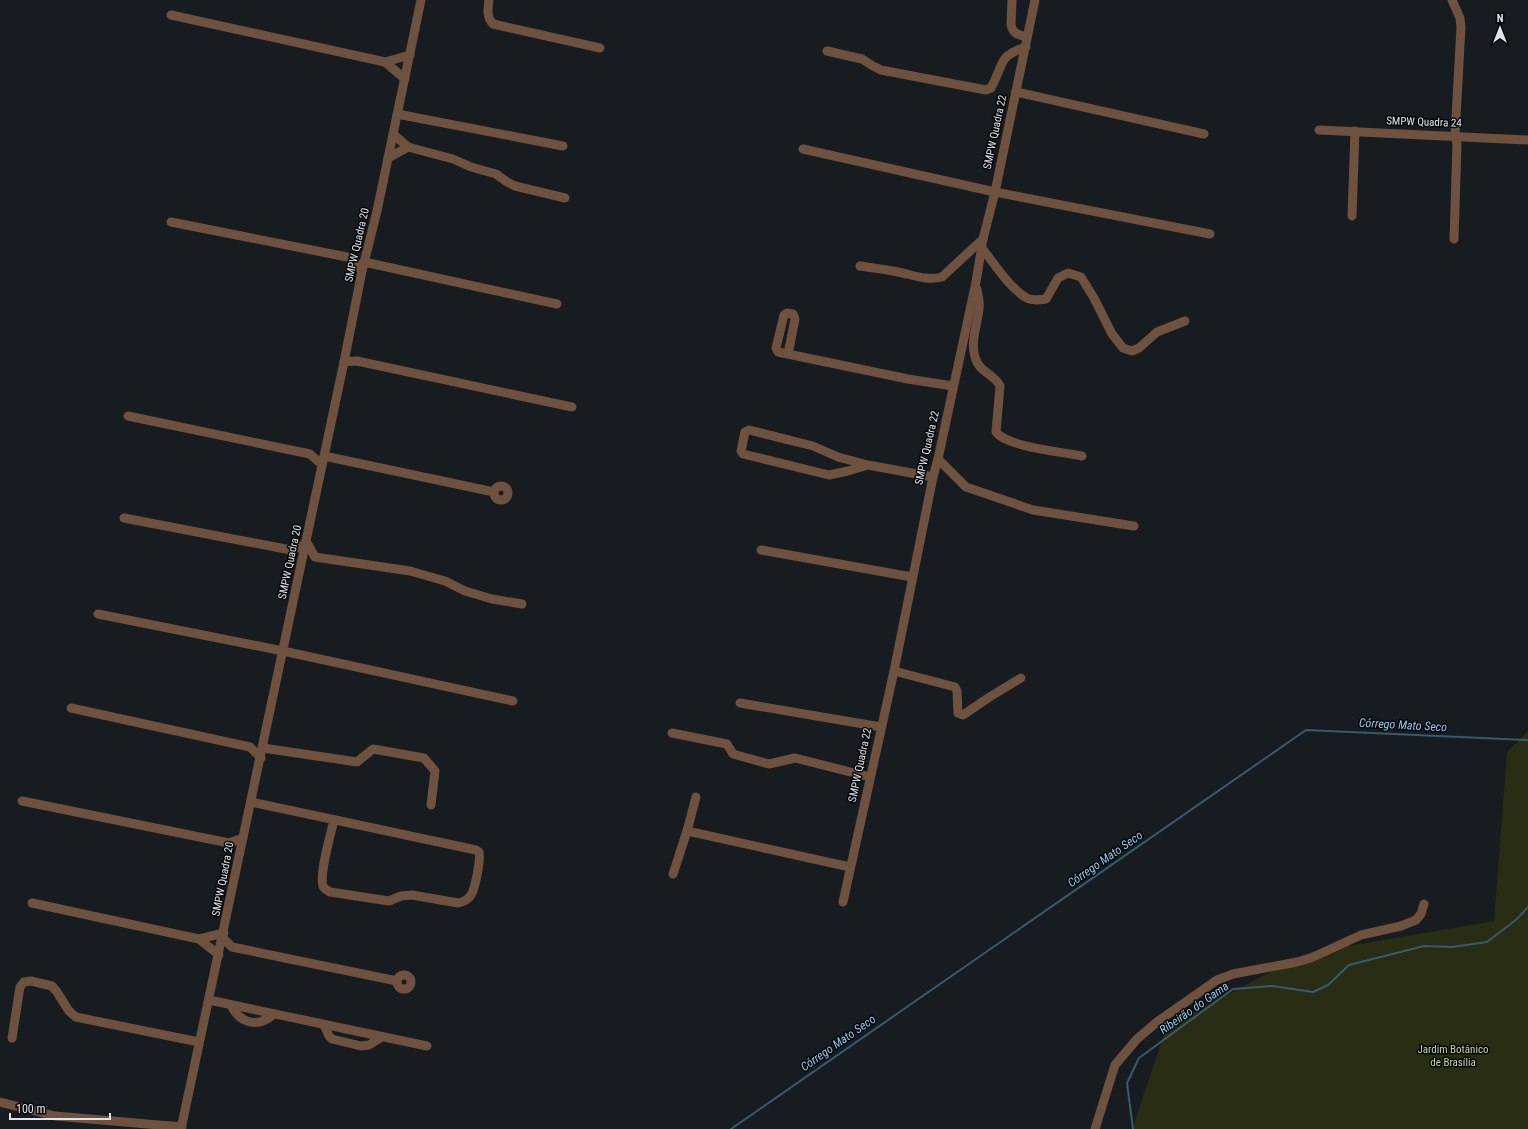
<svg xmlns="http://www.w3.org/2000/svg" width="1528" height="1129" viewBox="0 0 1528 1129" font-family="'Roboto Condensed',sans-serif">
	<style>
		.green { fill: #282d13 }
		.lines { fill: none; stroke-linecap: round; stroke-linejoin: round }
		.stream { stroke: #385a6c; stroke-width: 2 }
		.minor { stroke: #6e513e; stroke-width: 9 }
		.labels { text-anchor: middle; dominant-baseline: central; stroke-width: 3; stroke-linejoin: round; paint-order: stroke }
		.street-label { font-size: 11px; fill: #e2e5e8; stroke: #050608 }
		.park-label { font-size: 11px; fill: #c9d79c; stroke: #050608 }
		.water-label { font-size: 12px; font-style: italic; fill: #8fcdef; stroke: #050608 }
	</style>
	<rect width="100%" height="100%" fill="#171c20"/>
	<polygon class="green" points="1528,731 1528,1129 1132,1129 1167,1026 1307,953 1494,921 1507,752"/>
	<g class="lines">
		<g class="stream">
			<polyline points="731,1129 1306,730 1528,740"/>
			<polyline points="1133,1129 1127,1083 1139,1058 1233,989 1273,986 1313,992 1328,985 1349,965 1424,946 1452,947 1487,942 1517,919 1528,907"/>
		</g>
		<g class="minor">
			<path d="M489,0C488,8 486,17 493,24L600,48"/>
			<path d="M1012,0L1011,25C1013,34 1019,35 1027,37"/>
			<polyline points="1452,0 1460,18 1461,27 1455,135 1457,144 1454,239"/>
			<polyline points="171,15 385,62 410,55"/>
			<path d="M827,51L862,59L873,66L881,70L986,90L991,88C1004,65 997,56 1026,47"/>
			<polyline points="385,62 405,79"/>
			<polyline points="1016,92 1204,134"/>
			<polyline points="397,114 563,146"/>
			<polyline points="1319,130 1528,140"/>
			<polyline points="393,134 408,147 453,159 471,167 496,174 507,182 515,186 565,198"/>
			<polyline points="803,149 995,192 1210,234"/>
			<polyline points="388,158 408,147"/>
			<polyline points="1352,216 1355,131"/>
			<polyline points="171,222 352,258 362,271"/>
			<path d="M981,247C994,263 1008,286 1025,297C1031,301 1039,300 1046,299L1058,278L1068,273L1081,277L1094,298L1112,334L1123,348L1132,351L1139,348L1157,332L1185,321"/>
			<polyline points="364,262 557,304"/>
			<path d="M860,266C873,268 885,269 898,272C913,275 927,281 942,277L983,239"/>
			<path d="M977,289C978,295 980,302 979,308C978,324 970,340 975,357C980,374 995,374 1000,386L996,432C1007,447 1063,452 1082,456"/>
			<polyline points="788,354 795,319 793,314 787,313 784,315 776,348 778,352 908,379 953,386"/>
			<polyline points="344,362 357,361 572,407"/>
			<polyline points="128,416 310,454 322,465"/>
			<polyline points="324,456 494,492"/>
			<polyline points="938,459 966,487 1033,510 1134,526"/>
			<polyline points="868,465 848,471 829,475 743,454 741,451 745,432 749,430 813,446 838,457 868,465 933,477"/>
			<circle cx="501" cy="493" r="7"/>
			<polyline points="124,518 291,550 306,544"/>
			<polyline points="306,541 315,557 410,571 445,581 465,591 492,599 522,604"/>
			<polyline points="761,550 912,577"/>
			<polyline points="98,614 283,651 513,701"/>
			<polyline points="894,671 955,687 957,691 958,713 963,715 988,698 1021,678"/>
			<polyline points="740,703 881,727"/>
			<polyline points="71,708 250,747 261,758"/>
			<polyline points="672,733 727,744 733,754 769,764 795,758 870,777"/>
			<polyline points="263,748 357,762 373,749 424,758 435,771 431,805"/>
			<polyline points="22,801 229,843 243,838"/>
			<path d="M251,802L476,850L479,852C481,859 475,889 471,895C468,900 463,902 458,903L412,895L401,896L389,901L330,892C327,890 324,889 323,886C319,874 331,833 334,820"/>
			<polyline points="687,831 850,867"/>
			<polyline points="673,874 687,831 696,797"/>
			<polyline points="843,902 894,671 933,477 938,459 976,282 983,239 995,192 1035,0"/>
			<polyline points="32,903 199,939 224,933"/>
			<polyline points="223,938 232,947 397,981"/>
			<polyline points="199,939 219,955"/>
			<circle cx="404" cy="982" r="7"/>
			<polyline points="209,1000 427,1046"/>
			<path d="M231,1005C240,1024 258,1028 274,1014"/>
			<polyline points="324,1025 329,1036 332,1039 361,1046 369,1045 382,1037"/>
			<polyline points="12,1038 20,987 24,982 31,981 52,986 57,992 69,1011 76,1017 199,1042"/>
			<polyline points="0,1102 55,1116 182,1127"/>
			<polyline points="181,1129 344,362 362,271 377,211 421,0"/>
			<polyline points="1095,1129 1115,1065 1137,1039 1157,1022 1217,980 1233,974 1297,962 1311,958 1361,935 1401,926 1416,920 1421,914 1424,904"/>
		</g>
	</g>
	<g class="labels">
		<g class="street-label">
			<text transform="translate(1424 122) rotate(2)">SMPW Quadra 24</text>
			<text transform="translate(995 132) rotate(-78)">SMPW Quadra 22</text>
			<text transform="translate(357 245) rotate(-77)">SMPW Quadra 20</text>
			<text transform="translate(927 448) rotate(-77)">SMPW Quadra 22</text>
			<text transform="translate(290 562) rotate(-78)">SMPW Quadra 20</text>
			<text transform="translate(860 765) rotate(-78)">SMPW Quadra 22</text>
			<text transform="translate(223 879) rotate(-79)">SMPW Quadra 20</text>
		</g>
		<g class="park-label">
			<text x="1453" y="1049">Jardim Botânico<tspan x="1453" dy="13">de Brasília</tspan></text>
		</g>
		<g class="water-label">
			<text transform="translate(1403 725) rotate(3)">Córrego Mato Seco</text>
			<text transform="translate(1105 859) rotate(-35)">Córrego Mato Seco</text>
			<text transform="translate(1194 1008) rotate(-35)">Ribeirão do Gama</text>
			<text transform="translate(838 1043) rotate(-35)">Córrego Mato Seco</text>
		</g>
	</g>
	<g transform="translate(1500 28)" stroke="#050608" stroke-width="3" paint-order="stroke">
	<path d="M0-3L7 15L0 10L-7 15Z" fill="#e2e5e8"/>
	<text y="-6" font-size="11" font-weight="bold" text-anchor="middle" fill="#e2e5e8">N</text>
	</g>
	<path d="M10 1113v6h100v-6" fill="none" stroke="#e2e5e8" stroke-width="2"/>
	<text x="16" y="1113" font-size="12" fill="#e2e5e8" stroke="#050608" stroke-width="3" paint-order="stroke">100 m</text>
</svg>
